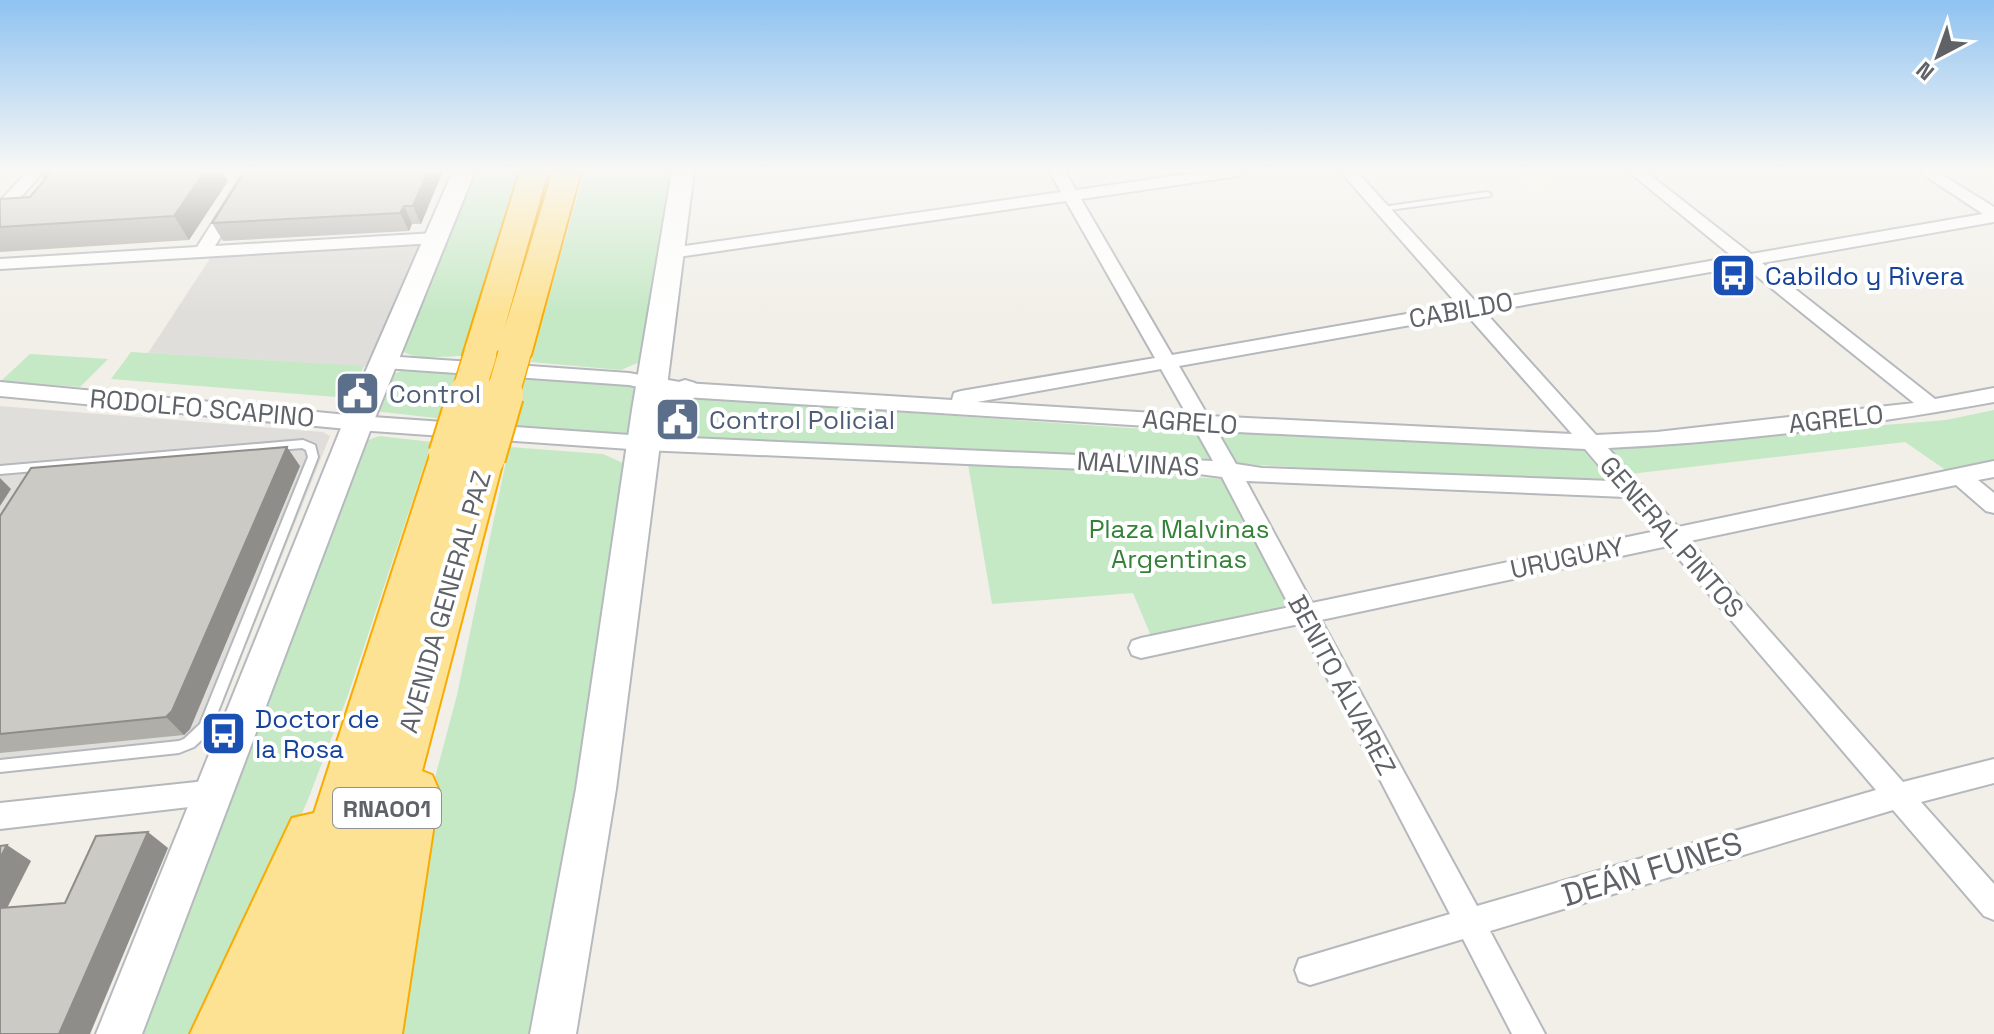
<svg xmlns="http://www.w3.org/2000/svg" width="1994" height="1034" viewBox="0 0 1994 1034" font-family="'Space Grotesk',sans-serif">
	<style>
		.commercial { fill: #fef7e0 }
		.industrial { fill: #e0deda }
		.green { fill: #c5e8c5 }
		.lines { fill: none; stroke-linecap: round; stroke-linejoin: round }
		.lane-casing { stroke: #b5b8bc; stroke-width: 4 }
		.street-casing { stroke: #b5b8bc; stroke-width: 4 }
		.secondary-casing { stroke: #b6babf; stroke-width: 4 }
		.highway-casing { stroke: #f9ab00; stroke-width: 4 }
		.lane { fill: #fff; fill-rule: evenodd }
		.street { fill: #fff; fill-rule: evenodd }
		.secondary { fill: #fff; fill-rule: evenodd }
		.highway { fill: #fde293; fill-rule: evenodd }
		.highway-bridge-far1-casing { stroke: #f9ab00; stroke-width: 35; stroke-linecap: butt }
		.highway-bridge-casing { stroke: #f9ab00; stroke-width: 44; stroke-linecap: butt }
		.highway-bridge-far1 { stroke: #fde293; stroke-width: 32 }
		.highway-bridge { stroke: #fde293; stroke-width: 40 }
		.wall { fill: #afaea9 }
		.shaded-wall { fill: #8f8d8a }
		.building { fill: #cccac5; stroke: #8f8d8a; stroke-width: 2 }
		.labels { text-anchor: middle; dominant-baseline: central; stroke-width: 8; stroke-linejoin: round; paint-order: stroke }
		.shield { fill: #fff; stroke: #8f9295; stroke-width: 2 }
		.shield-label { font-size: 24px; font-weight: bold; fill: #5f6368 }
		.transit-label { font-size: 26px; fill: #164399; stroke: #fff; text-anchor: start }
		.street-label { font-size: 26px; fill: #5f6368; stroke: #fff }
		.service-label { font-size: 26px; fill: #4e5e75; stroke: #fff; text-anchor: start }
		.park-label { font-size: 26px; fill: #348238; stroke: #fff }
		.near-street-label { font-size: 32px; fill: #5f6368; stroke: #fff }
	</style>
	<rect width="100%" height="100%" fill="#f1efe8"/>
	<polygon class="commercial" points="1510,171 1548,171 1558,179 1543,182 1552,190 1534,193"/>
	<g class="industrial">
		<polygon points="423,241 374,367 148,353 213,254"/>
		<polygon points="0,406 323,432 330,436 209,738 186,751 0,769"/>
	</g>
	<g class="green">
		<path d="M468,171H518L461,356C443,356 412,362 399,348Z"/>
		<polygon points="584,171 673,171 642,361 621,370 531,362"/>
		<polygon points="131,352 148,353 364,366 349,398 111,379"/>
		<polygon points="30,354 108,359 80,387 1,381"/>
		<polygon points="401,371 631,384 637,395 634,435 620,439 374,411 387,377"/>
		<polygon points="692,398 1203,433 1215,459 663,439 666,405"/>
		<polygon points="1994,410 1994,463 1950,473 1905,442 1630,474 1606,448 1946,420"/>
		<polygon points="1220,432 1582,449 1611,483 1237,464"/>
		<polygon points="379,436 432,442 348,695 307,802 201,1034 132,1034 366,441"/>
		<polygon points="509,447 603,454 625,464 544,1034 390,1034 429,800 457,695"/>
		<polygon points="968,464 1223,479 1288,605 1151,636 1133,593 992,604"/>
	</g>
	<g class="lines">
		<defs>
			<g id="lane">
				<polygon points="1487,192 1491,194 1490,196 1382,211 1378,209 1382,207"/>
				<polygon points="303,440 315,445 318,457 210,732 194,747 179,753 0,772 0,760 179,741 184,739 200,724 308,457 306,450 302,448 0,474 0,466"/>
			</g>
			<g id="street">
				<polygon points="28,171 44,171 6,214 0,216 0,201"/>
				<polygon points="245,171 261,171 215,246 435,233 443,238 435,243 0,269 0,259 197,247"/>
				<path d="M1049,171H1065L1076,190L1208,171H1246L1238,176L1081,199L1172,355L1458,305L1340,171H1356L1476,302L1733,257L1628,171H1645L1751,254L1983,214L1918,171H1936L1994,207V222L1762,263L1935,399L1994,388V402C1868,425 1737,442 1608,448L1678,527L1994,461V477L1978,480L1994,493V513L1986,511L1956,485L1690,541L1903,782L1994,759V783L1921,802L1994,884V920L1984,916L1893,810L1490,931L1545,1034H1512L1463,939L1310,985L1299,981L1295,970L1299,959L1450,914L1299,624L1141,658L1132,655L1129,648L1132,641L1141,638L1290,607L1222,477L1199,474L644,450L358,430L0,396V382L358,416L644,436L1213,461L1195,429L685,397L629,385L385,368L375,362L385,356L629,373L685,383L952,400L954,393L961,391L1155,358L1066,201L671,258L662,253L671,248L1061,192ZM1744,266L1914,403L1657,432L1596,435L1485,312ZM1467,315L1572,434L1208,416L1179,366ZM1161,369L1187,415L977,402ZM1217,431L1585,449L1612,481L1262,468L1236,464ZM1246,481L1626,497L1656,531L1312,603ZM1668,546L1876,790L1477,906L1321,620Z"/>
				<polygon points="215,780 225,783 228,792 225,801 215,804 0,829 0,803"/>
			</g>
			<g id="secondary">
				<polygon points="453,171 475,171 373,423 142,1034 96,1034 343,423"/>
				<polygon points="672,171 694,171 667,386 685,380 695,383 699,390 695,397 664,413 616,789 576,1034 530,1034 576,789 632,410"/>
			</g>
			<g id="highway">
				<polygon points="520,171 548,171 504,330 553,171 581,171 531,355 526,363 514,366 502,363 497,356 492,363 480,366 468,363 463,355"/>
				<polygon points="449,442 462,446 468,454 472,447 485,444 498,447 504,457 422,771 432,775 439,791 402,1034 190,1034 292,818 314,813 430,455 436,446"/>
			</g>
		</defs>
		<use href="#lane" class="lane-casing"/>
		<use href="#street" class="street-casing"/>
		<use href="#secondary" class="secondary-casing"/>
		<use href="#highway" class="highway-casing"/>
		<use href="#lane" class="lane"/>
		<use href="#street" class="street"/>
		<use href="#secondary" class="secondary"/>
		<use href="#highway" class="highway"/>
		<defs>
			<g id="highway-bridge-far1">
				<polyline points="467,397 480,355"/>
				<polyline points="502,397 514,355"/>
			</g>
			<g id="highway-bridge">
				<polyline points="449,455 468,395"/>
				<polyline points="485,457 503,395"/>
			</g>
		</defs>
		<use href="#highway-bridge-far1" class="highway-bridge-far1-casing"/>
		<use href="#highway-bridge" class="highway-bridge-casing"/>
		<use href="#highway-bridge-far1" class="highway-bridge-far1"/>
		<use href="#highway-bridge" class="highway-bridge"/>
	</g>
	<g class="wall">
		<polygon points="37,171 221,171 228,181 189,240 0,252 0,199 30,197 44,180"/>
		<polygon points="245,171 443,171 421,224 412,224 409,231 223,241 212,223"/>
		<polygon points="300,466 190,729 184,735 0,753 0,516"/>
	</g>
	<g class="shaded-wall">
		<polygon points="205,171 221,171 228,181 189,240 174,216"/>
		<polygon points="428,171 443,171 421,224 413,206"/>
		<polygon points="404,206 412,224 409,231 400,213"/>
		<polygon points="287,447 300,466 190,729 184,735 166,717"/>
		<polygon points="0,478 11,489 0,506"/>
		<polygon points="148,832 168,848 90,1034 59,1034"/>
		<polygon points="7,845 31,861 0,922 0,858"/>
	</g>
	<g class="building">
		<polygon points="52,171 205,171 174,216 0,227 0,199 30,197"/>
		<polygon points="245,171 428,171 413,206 404,206 400,213 212,223"/>
		<polygon points="287,447 172,711 166,717 0,734 0,516 31,468"/>
		<polygon points="148,832 59,1034 0,1034 0,908 65,903 96,836"/>
		<polygon points="7,845 0,858 0,846"/>
	</g>
	<linearGradient id="sky" x2="0" y2="1"><stop stop-color="#8fc3f1"/><stop offset="0.54" stop-color="#f9f8f5"/><stop offset="1" stop-color="#f9f8f5" stop-opacity="0"/></linearGradient>
	<rect width="1994" height="315" fill="url(#sky)"/>
	<defs>
		<symbol id="bus-square" viewBox="-11 -11 22 22"><rect x="-9" y="-9" width="18" height="18" rx="4" fill="#1a4fb4" stroke="#fff"/><path d="M-5-6H5V4H4V6H2V4H-2V6H-4V4H-5ZM-3.5-4V0h7V-4ZM-3.5 1.2v1.5H-2V1.2ZM2 1.2v1.5H3.5V1.2Z" fill="#fff"/></symbol>
		<symbol id="civic-square" viewBox="-11 -11 22 22"><rect x="-9" y="-9" width="18" height="18" rx="4" fill="#5c6f8a" stroke="#fff"/><path d="M-.6-6.5H3V-4.5H.6V-3L4-1V1h2V6H-6V1h2V-1L-.6-3ZM-1.2 2.5V6h2.4V2.5Z" fill="#fff"/></symbol>
	</defs>
	<g fill-rule="evenodd">
		<use href="#bus-square" x="1708" y="250" width="51" height="51"/>
		<use href="#civic-square" x="332" y="368" width="51" height="51"/>
		<use href="#civic-square" x="652" y="394" width="51" height="51"/>
		<use href="#bus-square" x="198" y="708" width="51" height="51"/>
	</g>
	<g class="labels">
		<rect class="shield" x="333" y="788" width="108" height="40" rx="6"/>
		<g class="shield-label">
			<text x="387" y="808">RNA001</text>
		</g>
		<g class="transit-label">
			<text x="1765" y="276">Cabildo y Rivera</text>
			<text x="255" y="719">Doctor de<tspan x="255" dy="30">la Rosa</tspan></text>
		</g>
		<g class="street-label">
			<text transform="translate(1461 310) rotate(-10)">CABILDO</text>
			<text transform="translate(202 408) rotate(5)">RODOLFO SCAPINO</text>
			<text transform="translate(1836 419) rotate(-6)">AGRELO</text>
			<text transform="translate(1190 422) rotate(4)">AGRELO</text>
			<text transform="translate(1138 464) rotate(3)">MALVINAS</text>
			<text transform="translate(1672 537) rotate(49)">GENERAL PINTOS</text>
			<text transform="translate(1567 558) rotate(-12)">URUGUAY</text>
			<text transform="translate(445 602) rotate(-74)">AVENIDA GENERAL PAZ</text>
			<text transform="translate(1342 685) rotate(62)">BENITO ÁLVAREZ</text>
		</g>
		<g class="service-label">
			<text x="389" y="394">Control</text>
			<text x="709" y="420">Control Policial</text>
		</g>
		<g class="park-label">
			<text x="1179" y="529">Plaza Malvinas<tspan x="1179" dy="30">Argentinas</tspan></text>
		</g>
		<g class="near-street-label">
			<text transform="translate(1652 869) rotate(-17)">DEÁN FUNES</text>
		</g>
	</g>
	<g transform="translate(1938 56) rotate(221)" stroke="#ffffff" stroke-width="6" paint-order="stroke">
	<path d="M0-6L14 30L0 20L-14 30Z" fill="#5f6368"/>
	<text y="-12" font-size="22" font-weight="bold" text-anchor="middle" fill="#5f6368">N</text>
	</g>
</svg>
